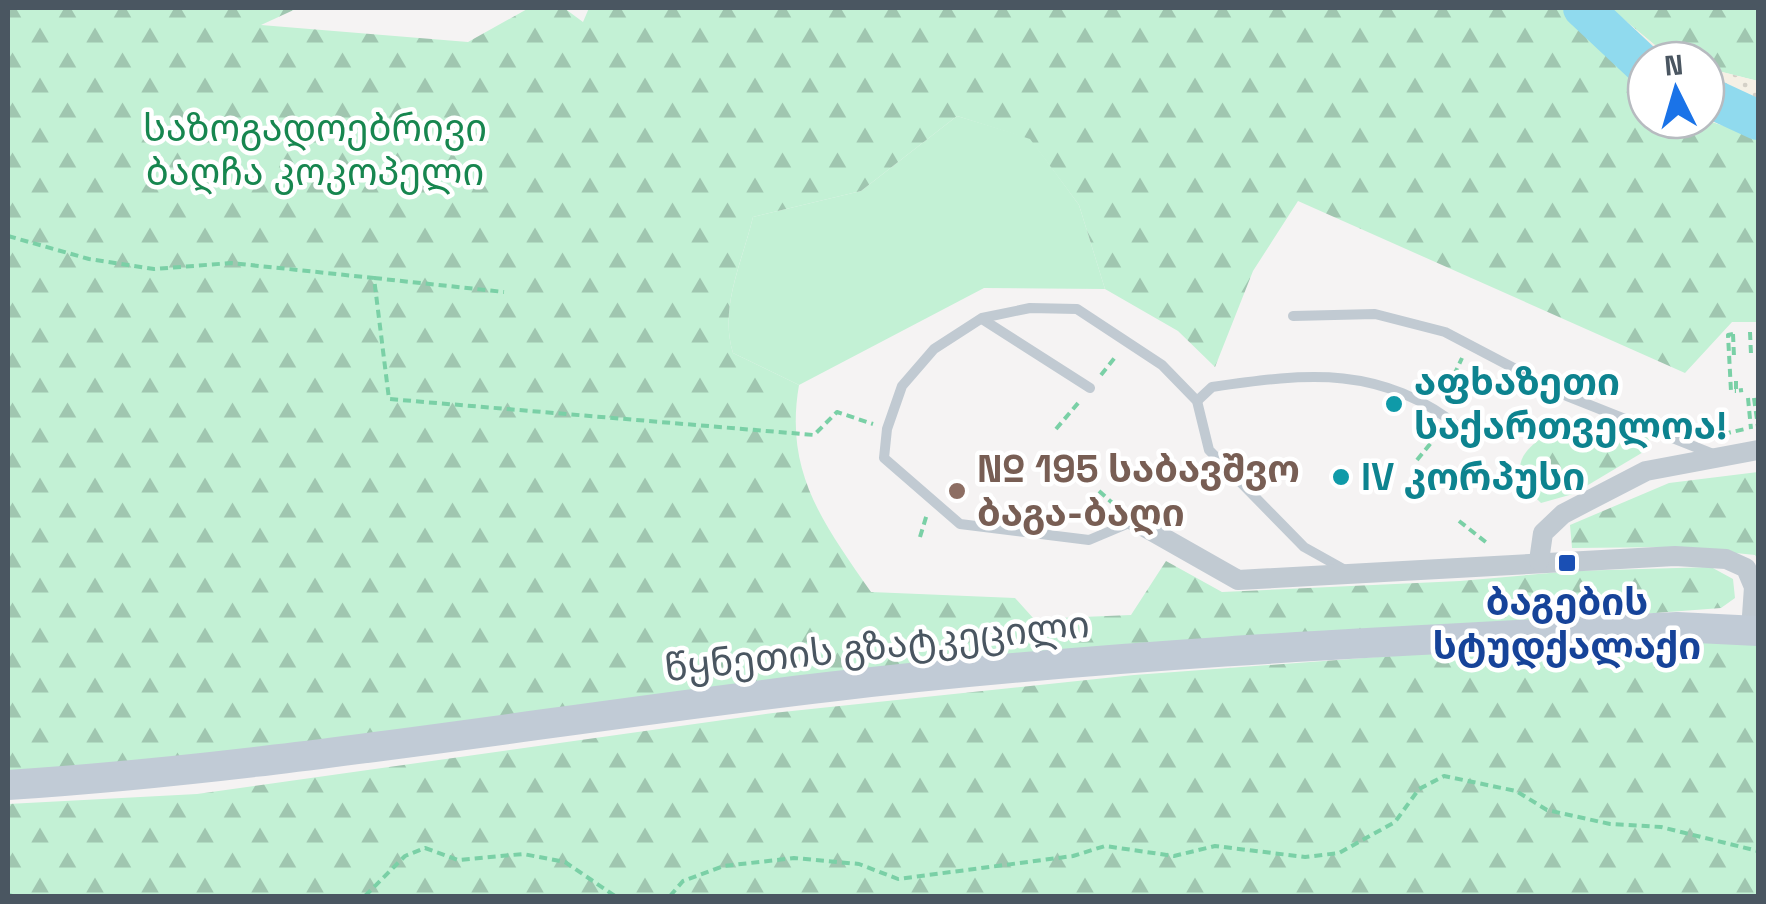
<svg xmlns="http://www.w3.org/2000/svg" width="1766" height="904" viewBox="0 0 1766 904" font-family="'Space Grotesk','Noto Sans Georgian',sans-serif">
	<style>
		.green { fill: #c3f1d5 }
		.forest { fill: url(#forest-firs) }
		.sand { fill: url(#sand-dots) }
		.lines { fill: none; stroke-linecap: round; stroke-linejoin: round }
		.river { stroke: #90daee; stroke-width: 40 }
		.path { stroke: #7ad0a6; stroke-width: 4; stroke-dasharray: 8 5; stroke-linecap: butt }
		.service { stroke: #c1cad2; stroke-width: 10 }
		.minor { stroke: #c1cad2; stroke-width: 20 }
		.secondary { stroke: #c1cbd6; stroke-width: 30 }
		.culture-dot { fill: #0f9aa8; stroke: #fff; stroke-width: 4 }
		.education-dot { fill: #8d6e63; stroke: #fff; stroke-width: 4 }
		.transit-dot { fill: #1a4fb4; stroke: #fff; stroke-width: 4 }
		.labels { text-anchor: middle; dominant-baseline: central; stroke-width: 9; stroke-linejoin: round; paint-order: stroke }
		.park-label { font-size: 38px; fill: #17864f; stroke: #fff }
		.culture-label { font-size: 38px; font-weight: bold; fill: #0d838f; stroke: #fff; text-anchor: start }
		.education-label { font-size: 38px; font-weight: bold; fill: #785e54; stroke: #fff; text-anchor: start }
		.transit-label { font-size: 38px; font-weight: bold; fill: #164399; stroke: #fff }
		.street-label { font-size: 38px; fill: #4a5661; stroke: #fff }
	</style>
	<defs>
		<pattern id="forest-firs" width="22" height="20" patternUnits="userSpaceOnUse" patternTransform="scale(2.5)"><rect width="22" height="20" fill="#c3f1d5"/><path d="M5 1l3.5 6h-7zM16 11l3.5 6h-7z" fill="#a0c6b0"/></pattern>
		<pattern id="sand-dots" width="8" height="8" patternUnits="userSpaceOnUse" patternTransform="scale(2.5)"><rect width="8" height="8" fill="#f5f0e5"/><path d="M2 2h.1M6 6h.1" fill="none" stroke="#d4d0c7" stroke-width="1.8" stroke-linecap="round"/></pattern>
	</defs>
	<rect width="100%" height="100%" fill="#f5f3f3"/>
	<path class="green" d="M957,116L1030,138L1079,205L1105,289L984,288L799,385L733,353C719,308 742,263 753,217L861,191Z"/>
	<g class="forest">
		<path d="M8,8H298L261,25L468,42L529,8H564L583,22L589,8H1561L1624,66L1646,81V120H1706L1758,137V322H1732L1685,373L1298,201L1253,271L1215,367L1178,331L1105,289L1079,205L1030,139L957,116L861,191L753,217C742,263 719,307 733,353L799,385C784,472 823,523 871,592L1015,598L1034,619L1131,615L1166,561L1222,592L1460,581L1573,571L1711,567L1733,579L1735,598L1721,608L911,670L146,765L8,773Z"/>
		<polygon points="1610,8 1758,8 1758,81 1706,68 1706,60 1673,60"/>
		<path d="M1548,434H1642L1649,439L1650,448L1573,494L1541,503C1513,477 1511,456 1548,434Z"/>
		<polygon points="1758,472 1758,560 1755,555 1676,547 1572,548 1570,525 1669,483"/>
		<polygon points="1647,637 1758,644 1758,896 8,896 8,804 197,794 773,713 1134,675"/>
	</g>
	<g class="sand">
		<polygon points="1561,8 1610,8 1673,60 1646,60 1646,81 1624,66"/>
		<polygon points="1706,68 1758,81 1758,137 1706,120"/>
	</g>
	<g class="lines">
		<g class="river">
			<polyline points="1583,8 1646,67"/>
			<polyline points="1706,96 1758,120"/>
		</g>
		<g class="path">
			<polyline points="8,236 89,259 154,269 231,263 374,278 389,399 814,435 837,412 873,424"/>
			<polyline points="374,278 504,292"/>
			<polyline points="1750,332 1751,354"/>
			<polyline points="1733,334 1728,335 1731,391 1736,391"/>
			<polyline points="1733,334 1734,357"/>
			<polyline points="1101,375 1117,355"/>
			<polyline points="1736,381 1736,391 1743,390"/>
			<polyline points="1748,398 1751,429"/>
			<polyline points="1754,398 1758,427"/>
			<polyline points="1443,399 1462,358"/>
			<polyline points="1056,429 1079,402"/>
			<polyline points="1723,434 1745,429"/>
			<polyline points="1417,460 1439,433"/>
			<polyline points="1099,491 1118,508"/>
			<polyline points="1459,521 1487,543"/>
			<polyline points="920,537 927,514"/>
			<polyline points="8,895 12,896"/>
			<polyline points="365,896 405,856 425,848 458,860 523,854 565,862 615,896"/>
			<polyline points="670,896 683,881 724,866 794,858 859,864 898,879 1073,856 1105,846 1174,856 1215,846 1305,857 1339,853 1395,822 1419,789 1444,776 1516,791 1547,810 1610,824 1661,827 1758,851"/>
		</g>
		<g class="service">
			<polyline points="1293,316 1375,314 1445,332 1567,396 1713,454"/>
			<polyline points="982,319 1090,388"/>
			<path d="M1197,401L1212,387C1309,373 1381,364 1463,430"/>
			<polyline points="1134,521 1089,540 960,524 884,458 887,429 902,386 934,349 982,318 1030,308 1077,309 1162,365 1197,401 1209,450 1304,547 1347,571"/>
		</g>
		<g class="minor">
			<polyline points="1134,521 1238,580 1675,556 1726,559 1746,568 1754,587 1751,630"/>
			<polyline points="1539,561 1543,533 1563,514 1646,471 1758,450"/>
		</g>
		<path class="secondary" d="M8,785C283,767 554,719 828,687C1107,654 1396,641 1677,627L1758,631"/>
	</g>
	<g class="culture-dot">
		<circle cx="1394" cy="404" r="10"/>
		<circle cx="1341" cy="477" r="10"/>
	</g>
	<circle class="education-dot" cx="957" cy="491" r="10"/>
	<rect class="transit-dot" x="1557" y="553" width="20" height="20" rx="5"/>
	<g class="labels">
		<g class="park-label">
			<text x="315" y="128">საზოგადოებრივი<tspan x="315" dy="44">ბაღჩა კოკოპელი</tspan></text>
		</g>
		<g class="culture-label">
			<text x="1414" y="382">აფხაზეთი<tspan x="1414" dy="44">საქართველოა!</tspan></text>
			<text x="1361" y="477">IV კორპუსი</text>
		</g>
		<g class="education-label">
			<text x="977" y="469">№ 195 საბავშვო<tspan x="977" dy="44">ბაგა-ბაღი</tspan></text>
		</g>
		<g class="transit-label">
			<text x="1567" y="602">ბაგების<tspan x="1567" dy="44">სტუდქალაქი</tspan></text>
		</g>
		<g class="street-label">
			<text transform="translate(877 646) rotate(-6)">წყნეთის გზატკეცილი</text>
		</g>
	</g>
	<rect width="1766" height="904" fill="none" stroke="#4a5661" stroke-width="20"/>
	<g transform="translate(1676 90) rotate(355)"><circle r="48" fill="#ffffff" stroke="#b7bbc0" stroke-width="2.5"/>
	<path d="M0-8L18 38L0 25L-18 38Z" fill="#1a73e8"/>
	<text y="-15" font-size="28" font-weight="bold" text-anchor="middle" fill="#4a5661">N</text>
	</g>
</svg>
